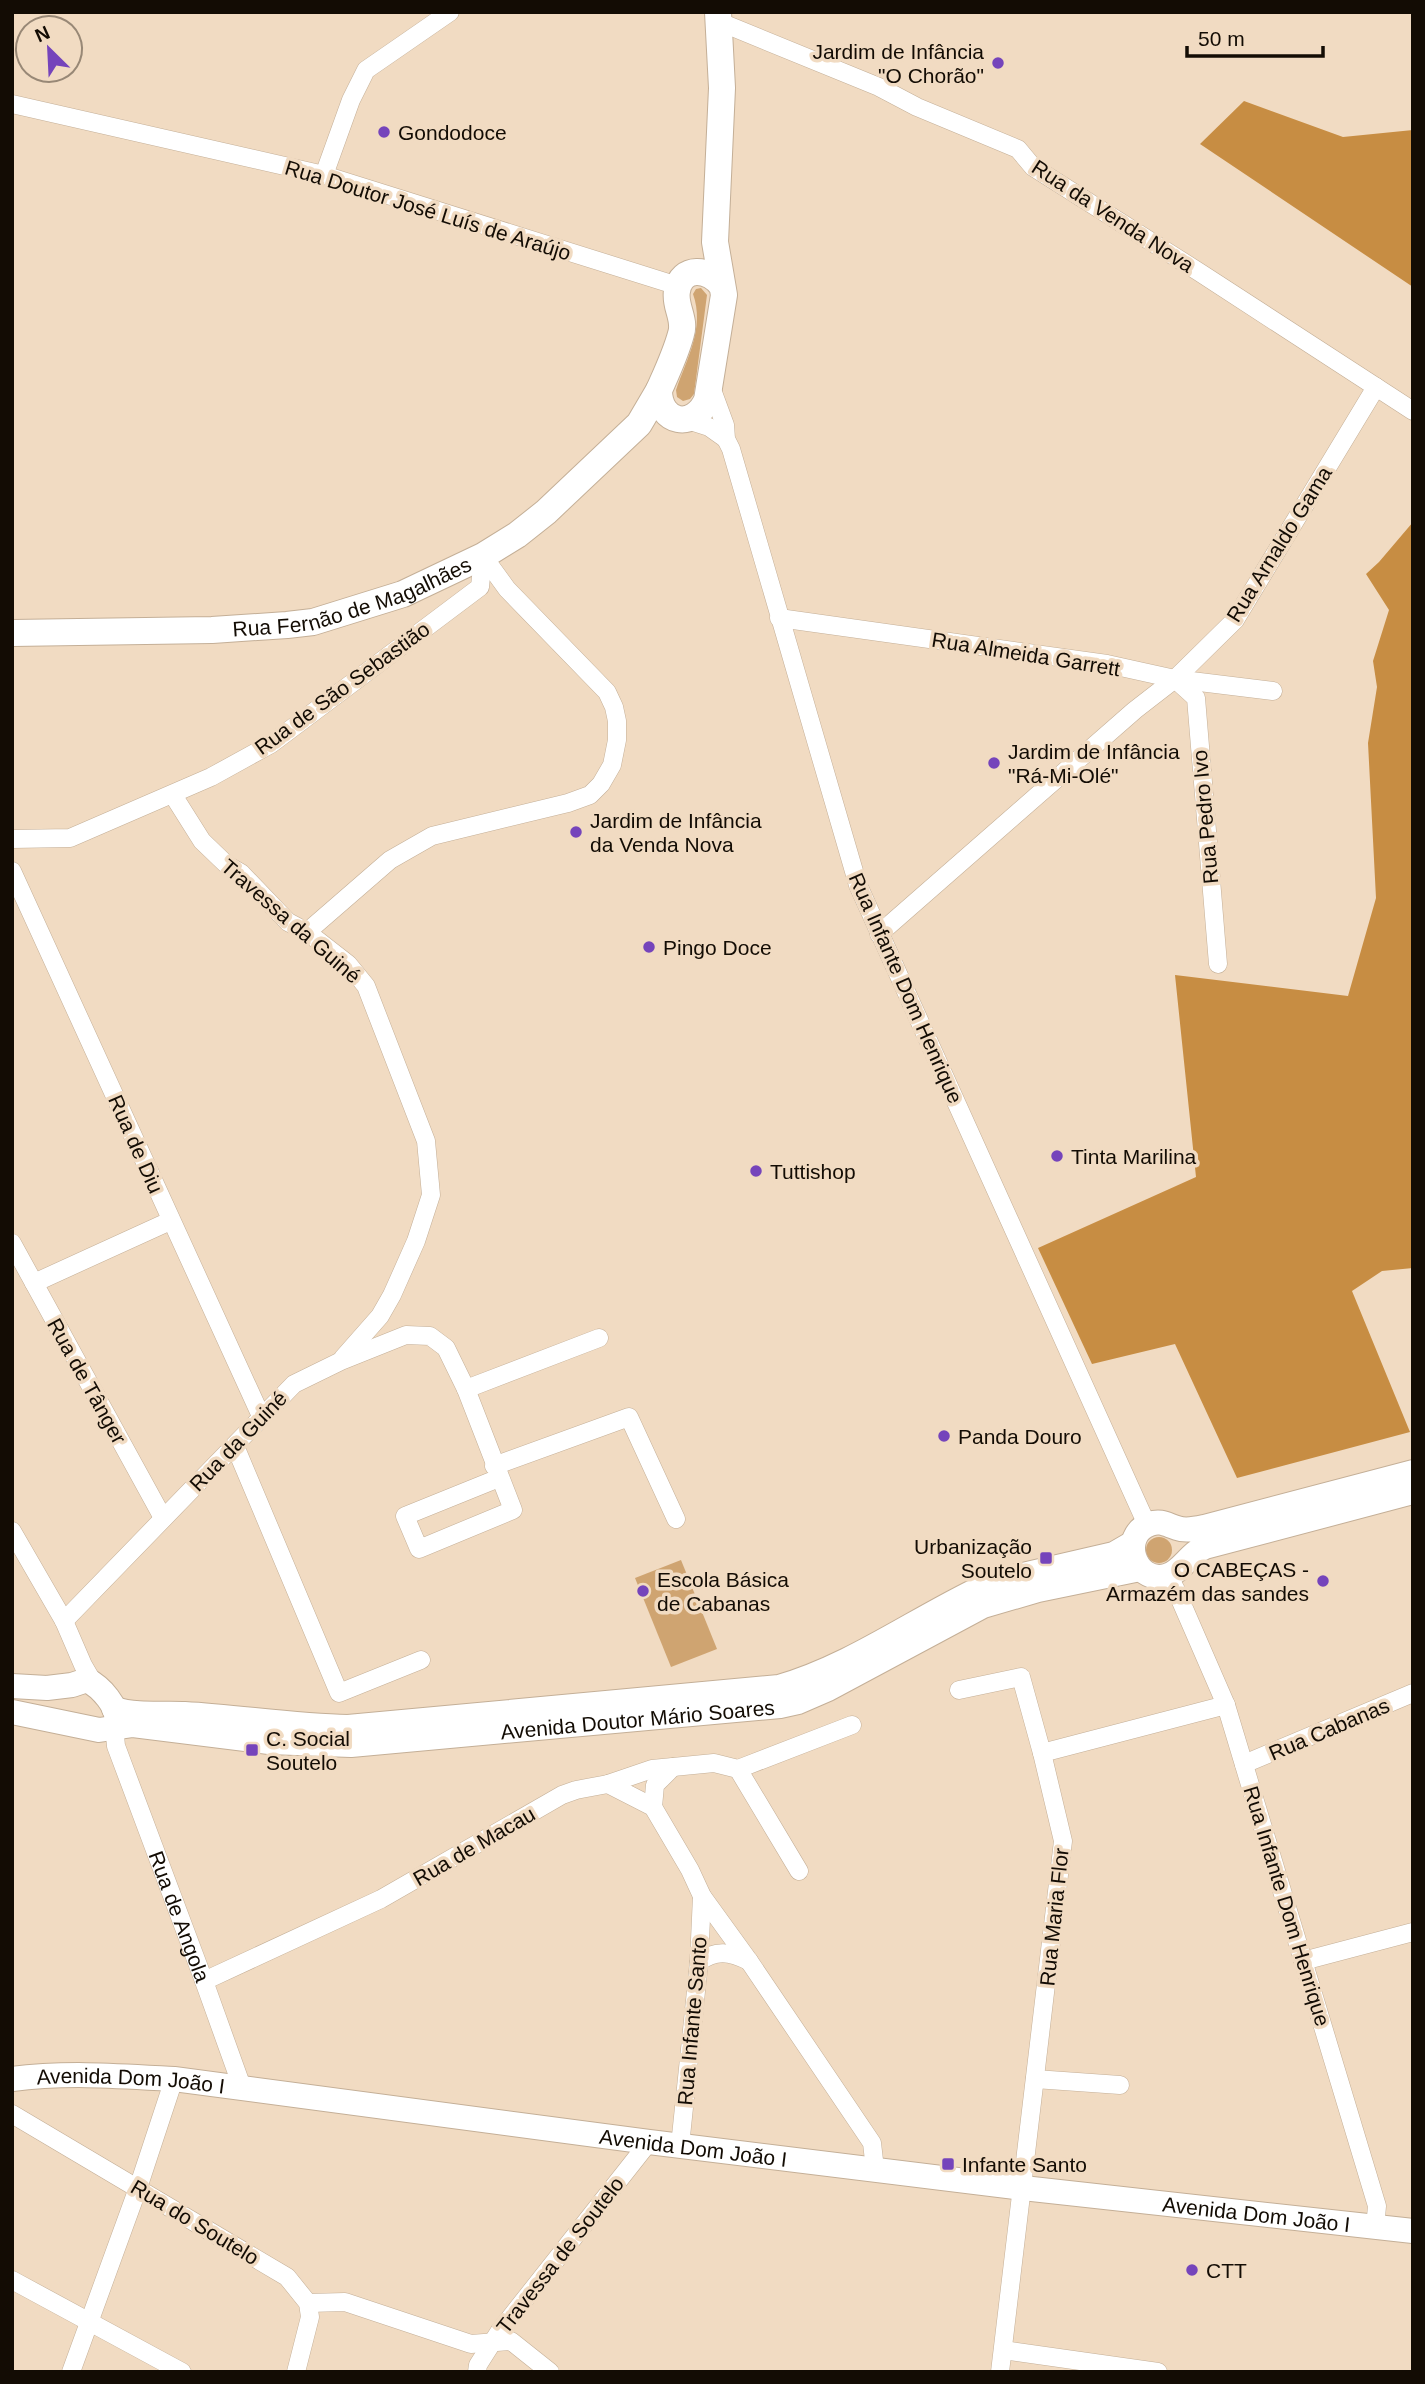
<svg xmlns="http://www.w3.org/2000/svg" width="1425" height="2384" viewBox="0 0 1425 2384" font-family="Arial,sans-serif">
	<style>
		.green { fill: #cfa471 }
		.forest { fill: #c78d43 }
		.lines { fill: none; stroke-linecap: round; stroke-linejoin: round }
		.street-casing { stroke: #c4af97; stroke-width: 19 }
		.secondary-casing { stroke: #c4af97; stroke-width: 26 }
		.primary-casing { stroke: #c4af97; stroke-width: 28 }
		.street { stroke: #fff; stroke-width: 18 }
		.secondary { stroke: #fff; stroke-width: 24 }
		.primary { stroke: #fff; stroke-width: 26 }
		.poi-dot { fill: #7544bb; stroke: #f1dbc2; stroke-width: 2.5 }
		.labels { text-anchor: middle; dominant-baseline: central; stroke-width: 7; stroke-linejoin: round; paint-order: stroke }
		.poi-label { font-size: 21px; fill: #130c04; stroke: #f1dbc2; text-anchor: start }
		.street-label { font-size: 21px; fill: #130c04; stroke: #f1dbc2 }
	</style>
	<rect width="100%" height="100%" fill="#f1dbc2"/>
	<g class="green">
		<path d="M701,288L707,295L694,394L690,399L683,401L677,397L676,390C687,358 705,328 693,294L696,289Z"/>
		<circle cx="1159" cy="1550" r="13"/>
		<polygon points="681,1560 717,1649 671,1667 635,1578"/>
	</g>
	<g class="forest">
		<polygon points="1244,101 1343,137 1413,130 1413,287 1200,144"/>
		<polygon points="1413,522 1413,1268 1382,1271 1352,1291 1410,1432 1237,1478 1175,1344 1092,1364 1038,1248 1196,1177 1175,975 1348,996 1376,898 1368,743 1377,687 1373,661 1389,610 1366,574 1379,562"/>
	</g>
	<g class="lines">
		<defs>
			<g id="street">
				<polyline points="720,22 879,87 917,107 1018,149 1033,167 1199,272 1413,411"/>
				<polyline points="12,104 324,175 678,286"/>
				<polyline points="324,175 351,100 366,70 450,12"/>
				<polyline points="711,387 725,425 726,439 731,449 858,885 1143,1516 1151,1524"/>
				<polyline points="687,420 709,427 726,439"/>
				<polyline points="779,618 1107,664 1175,679 1273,691"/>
				<polyline points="1175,679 1196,698 1218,964"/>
				<polyline points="173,795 202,841 227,865 241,873 288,922 307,932 348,964 366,986 426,1141 431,1195 416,1241 392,1295 380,1316 343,1358"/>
				<polyline points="12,839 70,838 211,777 271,744 480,587 483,556"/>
				<polyline points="12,871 261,1416"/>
				<polyline points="307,932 390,860 432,836 568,803 590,795 601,784 612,765 617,740 617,721 614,707 607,692 507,589 483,556"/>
				<polyline points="879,934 1135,710 1175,679 1235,620 1376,387"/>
				<polyline points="12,1243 163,1518"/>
				<polyline points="34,1283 170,1221"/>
				<polyline points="466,1389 599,1338"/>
				<polyline points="235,1446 339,1693 421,1660"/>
				<polyline points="494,1466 629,1417 676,1519"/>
				<polyline points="12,1531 64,1621 83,1665 94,1684"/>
				<polyline points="1165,1577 1171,1581 1176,1590 1226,1705 1377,2206 1375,2228"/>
				<polyline points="64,1621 294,1384 341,1361 406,1335 430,1336 446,1348 466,1389 513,1510 419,1549 405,1516 499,1478"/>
				<polyline points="959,1690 1021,1677 1042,1753 1063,1841 1000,2372"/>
				<path id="s1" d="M114,1725L116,1746L204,1981L242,2087"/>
				<polyline points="1042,1753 1226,1705"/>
				<polyline points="1244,1764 1413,1693"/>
				<polyline points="738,1769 799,1871"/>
				<polyline points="608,1784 652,1769 673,1767 714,1763 738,1769 852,1725"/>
				<polyline points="653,1807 655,1785 673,1767"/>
				<polyline points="1303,1961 1413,1932"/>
				<path d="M699,1962C716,1949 730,1952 749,1961"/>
				<polyline points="204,1981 381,1899 562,1795 576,1790 608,1784 653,1807 690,1870 702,1896 749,1961 872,2143 875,2169"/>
				<polyline points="1035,2079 1120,2085"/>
				<polyline points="12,2114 287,2277 308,2303 310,2317 296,2372"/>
				<polyline points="680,2146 699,1962 702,1896"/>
				<polyline points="12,2280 182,2372"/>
				<polyline points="308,2303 345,2302 471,2344 511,2341 550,2372"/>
				<polyline points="1003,2350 1158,2372"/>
				<polyline points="71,2372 138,2188 174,2079"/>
				<polyline points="477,2372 478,2365 499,2332 649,2142"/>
			</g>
			<g id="secondary">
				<path d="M1413,1472L1204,1527C1195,1529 1185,1531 1177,1528C1167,1525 1161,1520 1150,1524C1119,1535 1134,1584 1166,1576C1182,1572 1189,1553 1205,1547L1413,1492"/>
				<path d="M12,1686L47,1688L72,1685L87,1680C101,1687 119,1707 116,1722"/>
				<path d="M114,1709C137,1716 161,1713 185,1714C239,1717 293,1726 348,1727L779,1687C852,1666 915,1619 983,1587L1005,1579L1114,1554L1133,1543"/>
				<path id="s2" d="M12,1712L99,1730L133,1725L269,1742L351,1745L780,1706L798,1702L828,1689L983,1606L1038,1590L1140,1569"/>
				<path id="s3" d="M12,2079C66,2072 120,2076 174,2079L649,2142L1023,2188L1413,2231"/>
			</g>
			<g id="primary">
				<path d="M718,12L722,88L715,242L724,295L707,400C694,430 659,424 659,390C667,372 676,353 681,334C686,319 674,306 677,291C681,265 710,268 722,286"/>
				<path id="s4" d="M12,633L212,630L287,625L313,622L403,594L483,556L517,535L546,512L639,424L659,390"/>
			</g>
		</defs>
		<use href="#street" class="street-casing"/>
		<use href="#secondary" class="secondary-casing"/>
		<use href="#primary" class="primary-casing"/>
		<use href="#street" class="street"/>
		<use href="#secondary" class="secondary"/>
		<use href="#primary" class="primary"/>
	</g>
	<g class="poi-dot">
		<circle cx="998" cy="63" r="7"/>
		<circle cx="384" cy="132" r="7"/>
		<circle cx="994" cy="763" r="7"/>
		<circle cx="576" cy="832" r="7"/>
		<circle cx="649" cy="947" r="7"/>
		<circle cx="1057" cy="1156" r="7"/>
		<circle cx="756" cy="1171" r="7"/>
		<circle cx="944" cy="1436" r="7"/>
		<rect x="1039" y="1551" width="14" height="14" rx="3.5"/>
		<circle cx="1323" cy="1581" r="7"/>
		<circle cx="643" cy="1591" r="7"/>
		<rect x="245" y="1743" width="14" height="14" rx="3.5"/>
		<rect x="941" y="2157" width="14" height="14" rx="3.5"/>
		<circle cx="1192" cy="2270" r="7"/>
	</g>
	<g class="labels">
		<g class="poi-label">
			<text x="984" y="51" text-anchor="end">Jardim de Infância<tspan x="984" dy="24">"O Chorão"</tspan></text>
			<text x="398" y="132">Gondodoce</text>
			<text x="1008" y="751">Jardim de Infância<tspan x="1008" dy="24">"Rá-Mi-Olé"</tspan></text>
			<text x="590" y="820">Jardim de Infância<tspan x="590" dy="24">da Venda Nova</tspan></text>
			<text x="663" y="947">Pingo Doce</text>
			<text x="1071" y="1156">Tinta Marilina</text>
			<text x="770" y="1171">Tuttishop</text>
			<text x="958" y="1436">Panda Douro</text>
			<text x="1032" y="1546" text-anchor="end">Urbanização<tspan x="1032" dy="24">Soutelo</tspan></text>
			<text x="1309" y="1569" text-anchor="end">O CABEÇAS -<tspan x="1309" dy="24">Armazém das sandes</tspan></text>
			<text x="657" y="1579">Escola Básica<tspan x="657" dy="24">de Cabanas</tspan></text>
			<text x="266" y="1738">C. Social<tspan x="266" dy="24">Soutelo</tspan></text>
			<text x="962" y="2164">Infante Santo</text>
			<text x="1206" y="2270">CTT</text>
		</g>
		<g class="street-label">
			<text transform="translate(428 210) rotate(17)">Rua Doutor José Luís de Araújo</text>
			<text transform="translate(1113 216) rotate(33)">Rua da Venda Nova</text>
			<text transform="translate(1279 544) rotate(-58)">Rua Arnaldo Gama</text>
			<text stroke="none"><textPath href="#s4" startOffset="345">Rua Fernão de Magalhães</textPath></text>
			<text transform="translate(1026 654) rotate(9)">Rua Almeida Garrett</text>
			<text transform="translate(342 688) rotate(-36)">Rua de São Sebastião</text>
			<text transform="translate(1205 817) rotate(-95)">Rua Pedro Ivo</text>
			<text transform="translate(291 921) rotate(41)">Travessa da Guiné</text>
			<text transform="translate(906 988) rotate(66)">Rua Infante Dom Henrique</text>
			<text transform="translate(136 1144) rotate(66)">Rua de Diu</text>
			<text transform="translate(87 1381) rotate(61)">Rua de Tânger</text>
			<text transform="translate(238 1441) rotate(-46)">Rua da Guiné</text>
			<text stroke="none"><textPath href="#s2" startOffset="630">Avenida Doutor Mário Soares</textPath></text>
			<text transform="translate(1329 1729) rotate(-23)">Rua Cabanas</text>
			<text transform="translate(474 1846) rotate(-30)">Rua de Macau</text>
			<text transform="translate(1287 1906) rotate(73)">Rua Infante Dom Henrique</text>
			<text stroke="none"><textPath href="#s1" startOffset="203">Rua de Angola</textPath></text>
			<text transform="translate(1054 1917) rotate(-84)">Rua Maria Flor</text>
			<text transform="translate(692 2021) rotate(-85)">Rua Infante Santo</text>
			<text stroke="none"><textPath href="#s3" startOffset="119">Avenida Dom João I</textPath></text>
			<text stroke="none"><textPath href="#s3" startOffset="686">Avenida Dom João I</textPath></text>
			<text stroke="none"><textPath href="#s3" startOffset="1253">Avenida Dom João I</textPath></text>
			<text transform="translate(195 2222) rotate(31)">Rua do Soutelo</text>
			<text transform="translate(560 2255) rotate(-52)">Travessa de Soutelo</text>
		</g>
	</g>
	<rect width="1425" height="2384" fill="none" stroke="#130c04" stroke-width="28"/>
	<g transform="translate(49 49) rotate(336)"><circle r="33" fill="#f1dbc2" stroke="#988876" stroke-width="2"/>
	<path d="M0-5L12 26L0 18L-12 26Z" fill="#7544bb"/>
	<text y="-10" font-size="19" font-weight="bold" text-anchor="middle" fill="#130c04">N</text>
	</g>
	<path d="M1187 46v10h136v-10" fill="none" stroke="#130c04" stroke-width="3.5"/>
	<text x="1198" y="46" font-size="21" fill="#130c04" stroke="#f1dbc2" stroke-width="5" paint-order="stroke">50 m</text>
</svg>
